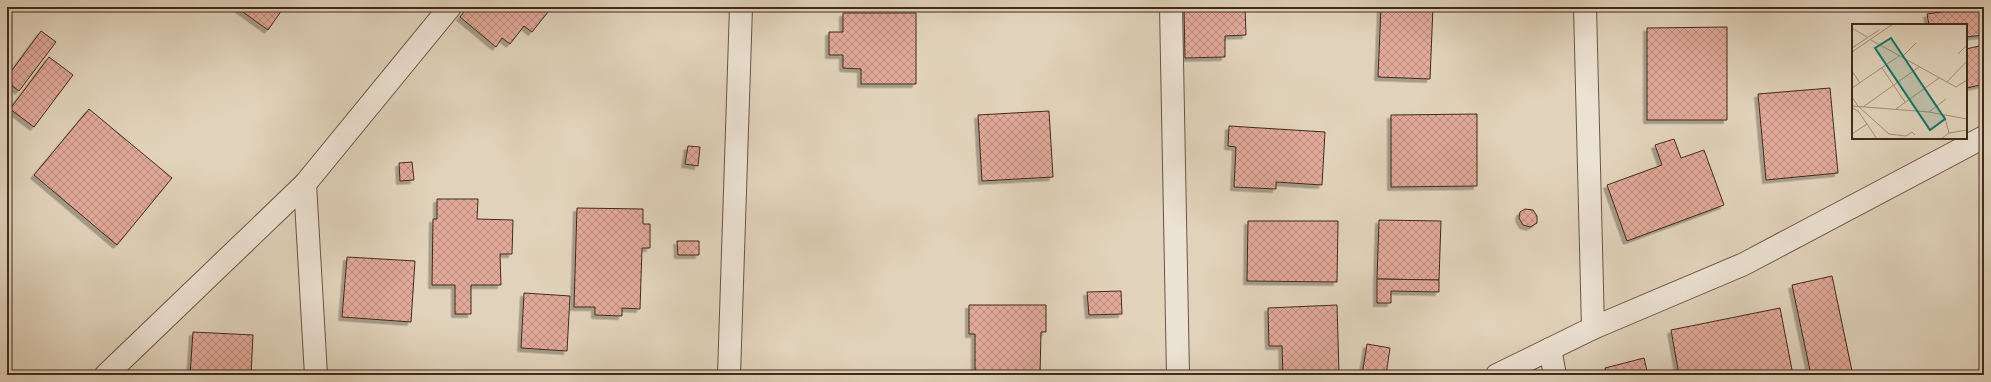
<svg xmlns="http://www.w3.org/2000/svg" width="1991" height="382" viewBox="0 0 1991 382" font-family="Vollkorn,serif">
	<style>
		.building { fill: url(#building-cross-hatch); stroke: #432a1c; filter: url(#shadow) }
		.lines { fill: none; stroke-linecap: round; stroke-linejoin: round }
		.minor-casing { stroke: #6a5444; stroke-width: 24 }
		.minor { stroke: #ece2d3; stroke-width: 22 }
		.inset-road { fill: none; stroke: #a28f7b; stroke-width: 1 }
		.view { fill: #0f766e; fill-opacity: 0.15; stroke: #0f766e; stroke-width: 2 }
		.inset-edge { fill: none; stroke: #432a1c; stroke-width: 2 }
	</style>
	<defs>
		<pattern id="building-cross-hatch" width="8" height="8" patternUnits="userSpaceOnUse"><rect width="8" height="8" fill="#e1a999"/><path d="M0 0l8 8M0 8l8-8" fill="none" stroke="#b88a7c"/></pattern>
		<filter id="shadow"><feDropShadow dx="-3.5" dy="3.5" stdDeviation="0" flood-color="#0004"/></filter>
	</defs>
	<rect width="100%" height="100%" fill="#e1d3bb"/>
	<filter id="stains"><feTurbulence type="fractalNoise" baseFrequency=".005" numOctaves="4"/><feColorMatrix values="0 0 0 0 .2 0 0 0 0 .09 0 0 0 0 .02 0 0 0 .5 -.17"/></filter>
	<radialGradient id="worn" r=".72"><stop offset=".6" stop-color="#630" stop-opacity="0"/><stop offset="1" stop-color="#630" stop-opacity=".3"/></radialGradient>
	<g class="building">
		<polygon points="236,7 284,7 268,30"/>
		<polygon points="468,7 552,7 532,32 524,26 510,44 502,38 496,47 460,17"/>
		<polygon points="1184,7 1245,7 1246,35 1225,36 1225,57 1185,58"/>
		<polygon points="1381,7 1433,7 1430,79 1378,77"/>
		<polygon points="1955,7 1984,7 1984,35 1966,37 1966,25 1929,25 1927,14 1956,10"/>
		<polygon points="843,13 916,13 916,84 861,84 861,69 843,68 843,55 829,55 829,32 843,32"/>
		<polygon points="1727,27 1727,120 1647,120 1647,28"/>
		<polygon points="41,31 56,42 19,91 7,82 7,77"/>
		<polygon points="1984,45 1984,84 1967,88 1966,49"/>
		<polygon points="49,57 73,75 34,127 10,109"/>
		<polygon points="1830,88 1838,173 1766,180 1758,94"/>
		<polygon points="89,109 172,178 117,245 34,175"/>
		<polygon points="1049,111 1053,177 982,181 978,115"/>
		<polygon points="1477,114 1477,186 1391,187 1391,115"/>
		<polygon points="1229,126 1325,132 1322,185 1276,182 1276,189 1234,187 1236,147 1228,146"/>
		<polygon points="1674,139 1681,158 1704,150 1724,205 1627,241 1607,185 1662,165 1655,145"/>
		<polygon points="688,146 700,147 698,166 685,164"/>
		<polygon points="412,162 414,180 400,181 399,163"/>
		<polygon points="437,199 478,199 477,219 513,220 512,254 500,254 501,285 471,285 471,314 455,314 455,285 432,285 433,219 437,219"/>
		<polygon points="577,208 643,209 643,224 650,224 650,248 642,248 640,309 622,308 622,316 595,315 595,307 574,307"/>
		<polygon points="1525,209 1533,210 1537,216 1537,223 1530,227 1523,225 1519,218 1520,212"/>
		<polygon points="1379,220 1441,221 1439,280 1377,279"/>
		<polygon points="1248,221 1338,221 1337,282 1247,281"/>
		<polygon points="677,241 699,241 699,255 678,255"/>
		<polygon points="347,257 415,261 411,322 342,317"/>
		<polygon points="1832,276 1852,371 1831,375 1811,375 1792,285"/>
		<polygon points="1377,279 1439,280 1439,292 1391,291 1391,303 1377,303"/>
		<polygon points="1121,291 1122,314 1089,315 1087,292"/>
		<polygon points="524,293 570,296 567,351 521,348"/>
		<polygon points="969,305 1046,305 1046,332 1041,332 1040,375 975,375 975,334 969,334"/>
		<polygon points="1337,305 1339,373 1283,375 1282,346 1269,346 1268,308"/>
		<polygon points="1780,308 1793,375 1679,375 1671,330"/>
		<polygon points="193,332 253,335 251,375 190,375"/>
		<polygon points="1367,344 1390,348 1386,375 1362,375"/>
		<polygon points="1644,358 1648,375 1607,375 1605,368"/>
	</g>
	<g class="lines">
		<defs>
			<g id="minor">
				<polyline points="1171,7 1178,375"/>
				<polyline points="1585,7 1593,328"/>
				<polyline points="305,184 316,375"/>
				<polyline points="1550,349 1555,375"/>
				<polyline points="106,375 305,184 450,7"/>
				<polyline points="729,375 741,7"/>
				<polyline points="1497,375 1593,328 1744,264 1984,137"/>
			</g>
		</defs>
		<use href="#minor" class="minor-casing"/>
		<use href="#minor" class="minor"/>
	</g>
	<g transform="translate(1852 24)">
		<rect width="115" height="115" fill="#e1d3bb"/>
		<path class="inset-road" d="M0,4L15,13M19,16L104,63L115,56M0,24L27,6M0,28L41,0M106,30L115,21M50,33L64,19M30,44L53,78M0,47L8,59M95,58L115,37M0,64L47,32M73,65L85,82M0,73L6,82L37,110L54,112L60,108L63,111M0,82L77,88L115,95M11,83L67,43M0,84L6,87L15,100M44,85L87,54M77,88L94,75M92,91L97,109M0,110L15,100L25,115M89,115L97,109L115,106"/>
		<path class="view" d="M39,14L93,95L78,106L23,24Z"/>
		<rect width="115" height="115" class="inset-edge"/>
	</g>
	<rect width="1991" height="382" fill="none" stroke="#e1d3bb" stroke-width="24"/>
	<rect x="8" y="8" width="1975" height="366" fill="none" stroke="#432a1c" stroke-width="2"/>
	<rect x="12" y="12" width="1967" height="358" fill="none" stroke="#432a1c"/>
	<rect width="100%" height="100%" filter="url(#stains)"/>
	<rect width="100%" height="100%" fill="url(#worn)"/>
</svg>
